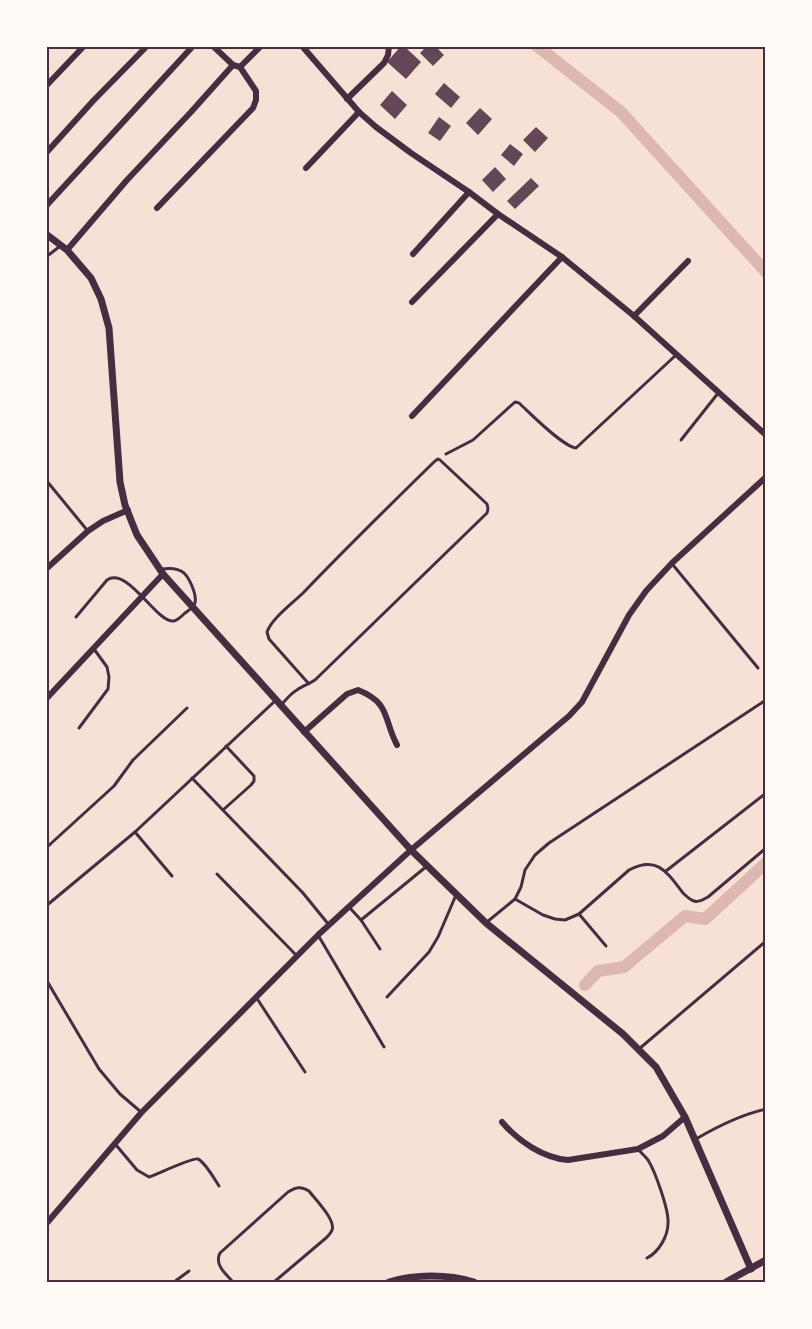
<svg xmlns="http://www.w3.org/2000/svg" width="812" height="1329" viewBox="0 0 812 1329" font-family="'Fira Sans',sans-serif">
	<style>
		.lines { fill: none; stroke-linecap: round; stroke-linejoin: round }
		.canal { stroke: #dcb8b0; stroke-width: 12 }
		.building { fill: #644757 }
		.service { stroke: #4a2c40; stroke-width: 3 }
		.minor { stroke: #4a2c40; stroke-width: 6 }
		.tertiary { stroke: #4a2c40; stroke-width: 7 }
		.neatline { fill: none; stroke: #4a2c40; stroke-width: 2 }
	</style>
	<rect width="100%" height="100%" fill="#f7e1d7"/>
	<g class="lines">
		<g class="canal">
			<polyline points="537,46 621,112 766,272"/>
			<polyline points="585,985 598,971 624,967 685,916 705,919 766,863"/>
		</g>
	</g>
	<g class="building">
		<polygon points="401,46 404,46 421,62 406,79 387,62"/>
		<polygon points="427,46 435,46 444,55 433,66 420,53"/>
		<polygon points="444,83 460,97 451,108 435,94"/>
		<polygon points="392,91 407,105 395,119 380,105"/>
		<polygon points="480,108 492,119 478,135 466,123"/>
		<polygon points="439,117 451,126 440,141 428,133"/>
		<polygon points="536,127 548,138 535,152 523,140"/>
		<polygon points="510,144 523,154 514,166 501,155"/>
		<polygon points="495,167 506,179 493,192 482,180"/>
		<polygon points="531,178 539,186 515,209 507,201"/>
	</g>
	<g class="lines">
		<g class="service">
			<polyline points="46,257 59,247"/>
			<polyline points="681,440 719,392"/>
			<path d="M446,454L473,440L515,402L519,403C530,413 562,446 576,448L676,355"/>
			<polyline points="46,480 87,530"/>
			<polyline points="673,565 758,668"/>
			<path d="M76,617L107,580C128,566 157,624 174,621C178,620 182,616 185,613C189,610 193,608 195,603C197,595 190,579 184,573C178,568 169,568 162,569"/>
			<path d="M282,704C286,700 291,693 297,690C302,686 309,684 315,680L487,513L488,509L487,504L440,460L438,459L435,461C391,504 347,547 304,592C293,603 272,618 267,632L269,639L309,684"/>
			<polyline points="79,728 108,689 109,677 107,667 94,649"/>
			<polyline points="192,778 303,893 329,925"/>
			<polyline points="223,810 251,785 254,781 254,776 226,746"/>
			<polyline points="135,832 172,876"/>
			<polyline points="46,848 114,786 133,760 187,708"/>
			<polyline points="666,871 766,793"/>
			<polyline points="217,874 296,955"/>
			<path d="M515,899L543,915L555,919L565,920L579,914L629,870C657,855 667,872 683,893C686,896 690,900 694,901C699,903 704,899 708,897L766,848"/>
			<polyline points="46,906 135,832 275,701"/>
			<polyline points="349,907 361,920 380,949"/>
			<polyline points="579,914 606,946"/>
			<polyline points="361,920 427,866"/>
			<polyline points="487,922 515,899 521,887 525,870 535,855 549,843 766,700"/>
			<polyline points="318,935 384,1047"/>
			<polyline points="47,981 99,1069 120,1094 141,1112"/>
			<polyline points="256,997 305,1072"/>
			<polyline points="387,997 429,952 438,937 456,895"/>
			<polyline points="639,1049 766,941"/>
			<path d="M696,1139C718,1126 740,1115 766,1109"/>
			<path d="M116,1145L137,1170L149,1177C158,1174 193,1157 198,1159C205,1162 215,1180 219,1186"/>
			<path d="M638,1149C641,1153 645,1156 648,1160C655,1171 669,1210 668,1223C668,1236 659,1252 647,1258"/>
			<polyline points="174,1282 189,1271"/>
			<path d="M233,1282C226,1274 214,1265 220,1253L288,1192C296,1187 301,1186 309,1191C315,1199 336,1220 332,1230C331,1233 329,1235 326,1238L274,1282"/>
		</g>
		<g class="minor">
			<polyline points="302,46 359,112 376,127 411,153 469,192 498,214 562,257 634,316 766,435"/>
			<polyline points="240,67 261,46"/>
			<polyline points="46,86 84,46"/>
			<polyline points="347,99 384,63 388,55 389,46"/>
			<polyline points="46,153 93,101 147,46"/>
			<polyline points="306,168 359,112"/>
			<polyline points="46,206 193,46"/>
			<polyline points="157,208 253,108 256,100 256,91 240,67 233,65 213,46"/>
			<polyline points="67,250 127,180 191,112 233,65"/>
			<polyline points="413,254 469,192"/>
			<polyline points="412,302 498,214"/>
			<polyline points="634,316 688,261"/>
			<polyline points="412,416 562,257"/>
			<polyline points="46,569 88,531 103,521 128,510"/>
			<polyline points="46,699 163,574"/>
			<path d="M304,732L347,694L358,690C391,703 383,719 397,745"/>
			<path d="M502,1122C518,1141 543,1158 568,1160L638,1149L663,1136L685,1117"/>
			<polyline points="46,1224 141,1113 318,935 411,850 569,716 582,702 629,615 646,591 672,563 766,477"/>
		</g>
		<g class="tertiary">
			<polyline points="46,234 67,250 91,278 101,299 109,328 120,482 125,505 137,535 163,574 367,801 411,850 486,923 623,1034 656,1067 685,1117 751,1269"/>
			<path d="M389,1282C415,1274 448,1274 474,1282"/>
			<polyline points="726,1282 766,1260"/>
		</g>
	</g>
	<rect width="812" height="1329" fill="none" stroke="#fffaf5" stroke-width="96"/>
	<rect x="48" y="48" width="716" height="1233" class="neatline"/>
</svg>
